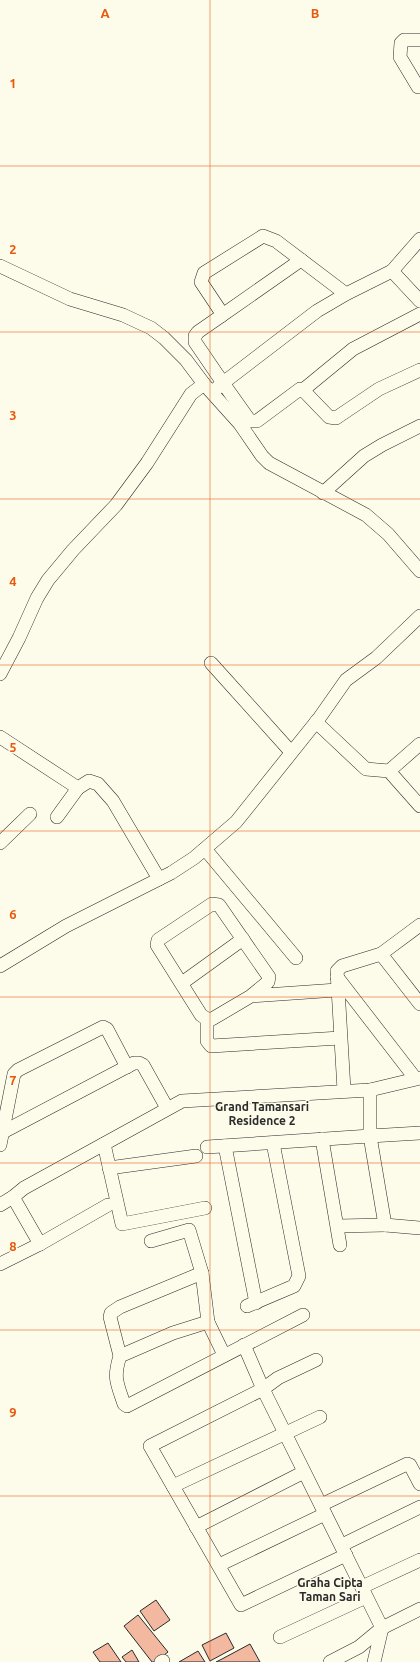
<svg xmlns="http://www.w3.org/2000/svg" width="420" height="1662" viewBox="0 0 420 1662" font-family="Ubuntu,sans-serif">
	<style>
		.building { fill: #f2b8a0; stroke: #2b2b2b }
		.lines { fill: none; stroke-linecap: round; stroke-linejoin: round }
		.minor-casing { stroke: #2b2b2b; stroke-width: 14 }
		.minor { stroke: #fdfbea; stroke-width: 13 }
		.grid { fill: none; stroke: #e8590c; stroke-width: 1; stroke-opacity: 0.55 }
		.labels { text-anchor: middle; dominant-baseline: central; stroke-width: 3; stroke-linejoin: round; paint-order: stroke }
		.neighbourhood-label { font-size: 12px; font-weight: bold; fill: #2b2b2b; stroke: #fdfbea }
		.grid-label { font-size: 13px; text-anchor: middle; font-weight: bold; fill: #e8590c; stroke: #fdfbea; stroke-width: 3; stroke-linejoin: round; paint-order: stroke }
	</style>
	<rect width="100%" height="100%" fill="#fdfbea"/>
	<g class="building">
		<polygon points="156,1600 170,1620 154,1631 140,1611"/>
		<polygon points="138,1615 168,1652 155,1662 152,1662 124,1626"/>
		<polygon points="226,1633 234,1648 210,1661 202,1645"/>
		<polygon points="108,1643 121,1662 100,1662 93,1652"/>
		<polygon points="250,1644 260,1662 216,1662 222,1659"/>
		<polygon points="132,1650 139,1662 126,1662 122,1657"/>
		<polygon points="198,1651 205,1662 179,1662"/>
	</g>
	<g class="lines">
		<defs>
			<g id="minor">
				<polyline points="420,40 404,40 401,43 400,57 418,87 420,87"/>
				<polyline points="0,266 70,299 123,315 151,328 164,338 186,360 204,384 240,424 262,456 269,463 366,515 388,534 420,571"/>
				<polyline points="392,271 420,301"/>
				<polyline points="346,294 276,241 263,236 204,273 201,282 221,312 221,316 198,332 195,336 195,342 223,383 317,311 346,294 392,271 420,239"/>
				<polyline points="221,316 301,260"/>
				<polyline points="216,389 223,383 250,421 257,421 300,389 303,390 329,417 336,418 379,389 420,370"/>
				<polyline points="303,390 353,349 420,314"/>
				<polyline points="323,493 364,456 382,445 420,426"/>
				<polyline points="211,663 291,752"/>
				<polyline points="0,674 19,638 37,598 48,580 73,550 116,505 147,463 191,394 204,384"/>
				<polyline points="316,722 366,769 389,771 420,806"/>
				<polyline points="0,737 78,788 89,781 98,784 113,801 159,879"/>
				<polyline points="389,771 420,744"/>
				<polyline points="57,817 78,788"/>
				<polyline points="0,843 30,814"/>
				<polyline points="205,849 296,958"/>
				<polyline points="381,954 420,1004"/>
				<polyline points="0,966 66,926 171,873 194,858 236,822 320,717 346,680 376,658 420,616"/>
				<polyline points="337,977 415,1078"/>
				<polyline points="182,983 243,939"/>
				<polyline points="251,996 268,982 269,977 219,905 212,904 158,940 157,945 201,1015 207,1019 212,1019 251,996 337,990"/>
				<polyline points="207,1019 207,1041 211,1046 340,1038"/>
				<polyline points="344,1090 337,971 342,966 381,954 420,925"/>
				<polyline points="370,1090 370,1136 420,1133"/>
				<polyline points="3,1132 134,1063 139,1063 143,1065 167,1108"/>
				<polyline points="322,1139 340,1245"/>
				<polyline points="104,1144 122,1224 205,1208"/>
				<polyline points="0,1145 14,1074 18,1070 103,1027 107,1029 127,1067"/>
				<polyline points="225,1146 256,1303"/>
				<polyline points="207,1147 370,1136 385,1225 338,1226"/>
				<polyline points="109,1168 196,1156"/>
				<polyline points="13,1197 40,1244"/>
				<polyline points="0,1205 13,1197 24,1188 182,1101 370,1090 420,1078"/>
				<polyline points="385,1225 420,1228"/>
				<polyline points="151,1241 189,1230 202,1273"/>
				<polyline points="0,1264 40,1244 108,1205"/>
				<polyline points="247,1306 294,1286 299,1276 273,1143"/>
				<path d="M208,1322L173,1333L120,1356C113,1378 117,1383 124,1404L127,1406L303,1315"/>
				<polyline points="244,1345 263,1389 382,1628 374,1662"/>
				<polyline points="120,1356 110,1317 111,1313 120,1307 202,1273 208,1322 224,1355"/>
				<polyline points="316,1360 278,1378 263,1389 150,1446 241,1605 346,1555"/>
				<polyline points="173,1486 320,1417"/>
				<polyline points="321,1505 407,1464 410,1465 420,1484"/>
				<polyline points="196,1527 304,1472"/>
				<polyline points="342,1545 420,1507"/>
				<polyline points="219,1565 325,1514"/>
				<polyline points="362,1587 420,1560"/>
				<polyline points="280,1637 366,1597"/>
				<polyline points="161,1662 163,1661"/>
				<polyline points="330,1662 359,1647 382,1628 420,1609"/>
			</g>
		</defs>
		<use href="#minor" class="minor-casing"/>
		<use href="#minor" class="minor"/>
	</g>
	<path class="grid" d="M210,0V1662M0,166H420M0,332H420M0,499H420M0,665H420M0,831H420M0,997H420M0,1163H420M0,1330H420M0,1496H420"/>
	<g class="labels">
		<g class="neighbourhood-label">
			<text x="262" y="1106">Grand Tamansari<tspan x="262" dy="14">Residence 2</tspan></text>
			<text x="330" y="1582">Graha Cipta<tspan x="330" dy="14">Taman Sari</tspan></text>
		</g>
	</g>
	<g class="grid-label">
		<text x="105" y="18">A</text>
		<text x="315" y="18">B</text>
		<text x="13" y="88">1</text>
		<text x="13" y="254">2</text>
		<text x="13" y="420">3</text>
		<text x="13" y="586">4</text>
		<text x="13" y="752">5</text>
		<text x="13" y="919">6</text>
		<text x="13" y="1085">7</text>
		<text x="13" y="1251">8</text>
		<text x="13" y="1417">9</text>
	</g>
</svg>
